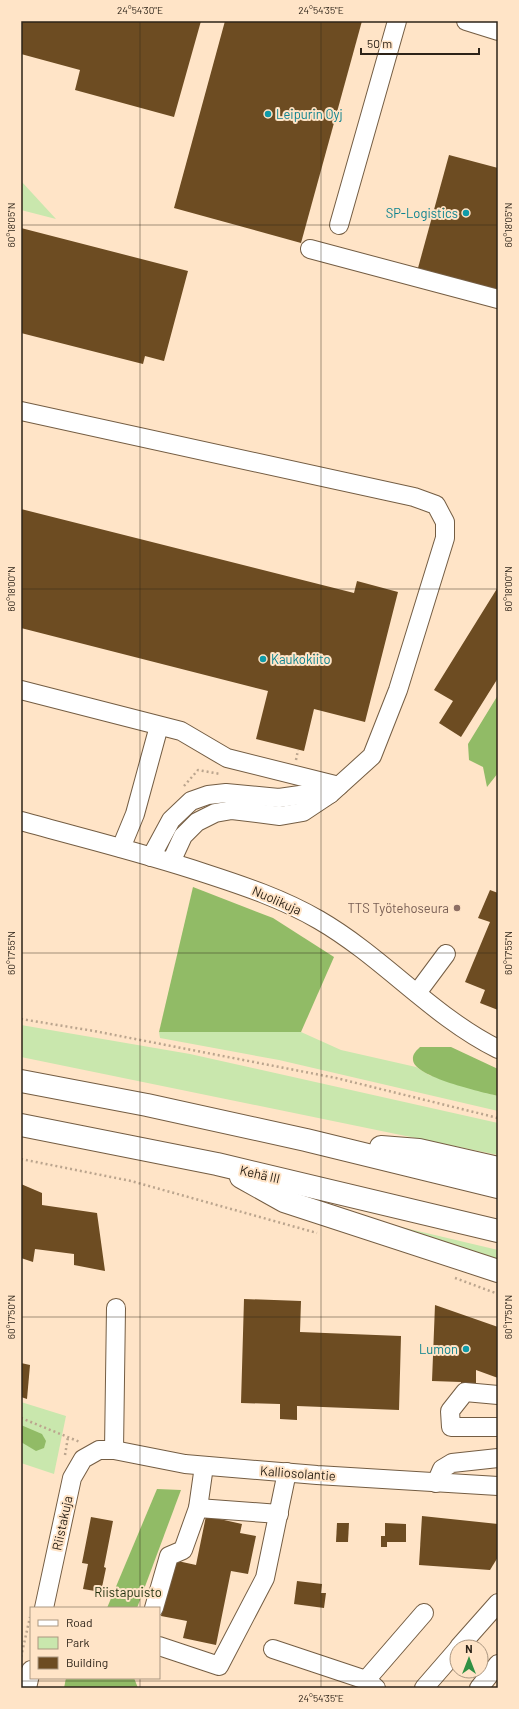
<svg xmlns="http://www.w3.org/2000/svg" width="519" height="1709" viewBox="0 0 519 1709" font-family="Barlow,sans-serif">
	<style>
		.green { fill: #c9e7ad }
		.forest { fill: #91bb66 }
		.building { fill: #6d4c22 }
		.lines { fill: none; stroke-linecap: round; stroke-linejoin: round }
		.minor-casing { stroke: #745d43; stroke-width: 20 }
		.highway-casing { stroke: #745d43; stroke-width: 24 }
		.path { stroke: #bba58e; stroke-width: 2.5; stroke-dasharray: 2 3; stroke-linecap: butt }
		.minor { stroke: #fff; stroke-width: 18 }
		.highway { stroke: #fff; stroke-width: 22 }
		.ticks { fill: none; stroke: #2d2318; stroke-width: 1; stroke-opacity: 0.45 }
		.culture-dot { fill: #0f9aa8; stroke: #ffe4c7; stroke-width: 1.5 }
		.education-dot { fill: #8d6e63; stroke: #ffe4c7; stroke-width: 1.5 }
		.labels { text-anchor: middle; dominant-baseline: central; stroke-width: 4; stroke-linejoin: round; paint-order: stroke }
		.culture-label { font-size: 13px; fill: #0d838f; stroke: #ffe4c7; text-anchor: start }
		.street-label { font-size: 13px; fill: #2d2318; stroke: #ffe4c7 }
		.education-label { font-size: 13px; fill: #785e54; stroke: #ffe4c7; text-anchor: end }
		.park-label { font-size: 13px; fill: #1f2f0c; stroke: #ffe4c7 }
		.neatline { fill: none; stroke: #2d2318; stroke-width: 1.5 }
		.ticks-label { font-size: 10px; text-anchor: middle; fill: #2d2318 }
	</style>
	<rect width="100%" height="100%" fill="#ffe4c7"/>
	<g class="green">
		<polygon points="21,181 56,219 21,210"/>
		<polygon points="21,1025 190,1054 498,1123 498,1155 21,1057"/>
		<polygon points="159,1032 301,1032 341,1050 416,1067 429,1075 498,1096 498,1111 279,1060 160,1038"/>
		<polygon points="384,1223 498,1250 498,1259"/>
		<polygon points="21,1402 66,1416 54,1474 21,1463"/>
	</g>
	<g class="forest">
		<polygon points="498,695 498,773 487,787 483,767 469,760 468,744"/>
		<polygon points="193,887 273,918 334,957 301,1032 159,1032"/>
		<path d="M420,1047H451L498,1069V1096C482,1092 414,1077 413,1060C412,1054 417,1050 420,1047Z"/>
		<polygon points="21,1425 42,1434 46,1441 44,1448 36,1451 21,1442"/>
		<polygon points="157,1489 181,1490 137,1608 107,1608"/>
		<polygon points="66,1678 134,1678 138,1688 64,1688"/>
	</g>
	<g class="building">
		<polygon points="21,21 201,21 174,117 75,90 80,70 21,54"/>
		<polygon points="225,21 362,21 301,243 174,208"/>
		<polygon points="449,155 498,168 498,290 418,268"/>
		<polygon points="21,228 188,271 164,361 145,356 143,364 21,333"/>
		<polygon points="21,509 354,593 357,581 398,592 365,722 314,709 304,751 256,739 268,691 21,628"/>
		<polygon points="498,587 498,678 461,737 439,723 453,701 434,690"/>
		<polygon points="490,890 498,893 498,1010 480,1003 485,990 465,982 490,922 478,918"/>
		<polygon points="21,1184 42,1193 42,1205 97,1213 105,1271 74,1265 74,1254 35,1249 33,1262 21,1258"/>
		<polygon points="244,1299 301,1301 300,1332 401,1336 399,1410 297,1406 297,1420 280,1419 280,1404 241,1403"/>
		<polygon points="435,1305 498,1327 498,1378 476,1370 476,1386 461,1386 461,1382 432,1381"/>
		<polygon points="21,1363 30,1365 27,1399 21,1397"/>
		<polygon points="206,1516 242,1524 240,1533 256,1536 248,1574 231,1571 216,1645 183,1638 187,1621 161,1616 173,1560 196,1565"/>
		<polygon points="422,1516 498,1524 498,1557 490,1570 419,1565"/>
		<polygon points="91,1517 113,1521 104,1567 106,1568 101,1592 83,1589 88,1564 82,1563"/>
		<polygon points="337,1523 349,1523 348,1542 336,1542"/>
		<polygon points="385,1523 406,1524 406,1542 387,1542 387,1547 381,1547 381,1536 385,1536"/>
		<polygon points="297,1581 322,1584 321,1593 326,1593 324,1608 294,1604"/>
	</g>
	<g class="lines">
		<defs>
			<g id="minor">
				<polyline points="466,21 498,31"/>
				<polyline points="339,225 397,21"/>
				<polyline points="310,249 498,299"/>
				<polyline points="21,411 414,497 436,505 445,522 445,538 398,690 372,756 330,794 303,812 280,816 232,810 215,813 197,822 183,836 171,862"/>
				<polyline points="21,690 181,731 227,758 339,786"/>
				<path d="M21,821C82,838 144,853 204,873C244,886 283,899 319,920C383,957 433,1017 498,1049"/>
				<polyline points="121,848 135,814 159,726"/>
				<polyline points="151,857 171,820 191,801 208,795 226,793 279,798 300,795 330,794"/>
				<polyline points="417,993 446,954"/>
				<polyline points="498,1395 465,1392 450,1411 451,1427 498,1427"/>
				<polyline points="114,1450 116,1308"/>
				<polyline points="436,1483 442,1469 452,1463 498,1458"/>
				<polyline points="198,1508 279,1514"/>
				<polyline points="44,1608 72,1478 83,1459 99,1450 114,1450 185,1464 317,1475 498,1486"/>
				<polyline points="154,1608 169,1556 183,1550 198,1508 204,1466"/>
				<polyline points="159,1646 219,1666 265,1578 287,1472"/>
				<polyline points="459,1647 498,1603"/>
				<polyline points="273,1649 366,1680 376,1688"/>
				<polyline points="366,1680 424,1613"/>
				<polyline points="27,1688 31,1670"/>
				<polyline points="424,1688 457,1650"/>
				<polyline points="479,1688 498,1664"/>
			</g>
			<g id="highway">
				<polyline points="21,1081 147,1105 306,1140 498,1187"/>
				<polyline points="21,1125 217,1164 498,1231"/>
				<polyline points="381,1147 419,1150 498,1168"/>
				<polyline points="241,1177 284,1201 498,1271"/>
			</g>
		</defs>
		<use href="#minor" class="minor-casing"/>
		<use href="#highway" class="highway-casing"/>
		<g class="path">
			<polyline points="296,760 298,750"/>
			<polyline points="184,786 198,770 220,774"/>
			<polyline points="21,1019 94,1031 336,1078 498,1118"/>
			<polyline points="21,1159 131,1181 317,1233"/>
			<polyline points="455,1278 498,1294"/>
			<polyline points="21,1418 80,1442"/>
			<polyline points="65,1455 68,1437"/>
			<polyline points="21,1657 30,1617"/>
		</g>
		<use href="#minor" class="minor"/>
		<use href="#highway" class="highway"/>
	</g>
	<path class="ticks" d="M140,21V1608M321,21V1688M21,225H498M21,589H498M21,953H498M21,1317H498M140,1678V1688M21,1681H498"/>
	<g class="culture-dot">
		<circle cx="268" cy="114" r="4"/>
		<circle cx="466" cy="213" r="4"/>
		<circle cx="263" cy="659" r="4"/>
		<circle cx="466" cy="1349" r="4"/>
	</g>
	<circle class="education-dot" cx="457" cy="908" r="4"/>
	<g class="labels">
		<g class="culture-label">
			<text x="276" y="114">Leipurin Oyj</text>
			<text x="458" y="213" text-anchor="end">SP-Logistics</text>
			<text x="271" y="659">Kaukokiito</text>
			<text x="458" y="1349" text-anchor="end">Lumon</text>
		</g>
		<g class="street-label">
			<text transform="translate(277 900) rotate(24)">Nuolikuja</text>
			<text transform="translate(260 1174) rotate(13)">Kehä III</text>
			<text transform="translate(298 1473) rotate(4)">Kalliosolantie</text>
			<text transform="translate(62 1523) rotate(-78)">Riistakuja</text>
		</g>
		<g class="education-label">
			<text x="449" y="908">TTS Työtehoseura</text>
		</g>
		<g class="park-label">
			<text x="128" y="1592">Riistapuisto</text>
		</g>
	</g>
	<rect width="519" height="1709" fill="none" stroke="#ffe4c7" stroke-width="44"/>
	<rect x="30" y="1607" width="130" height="72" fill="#ffe4c7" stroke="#ab9781"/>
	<rect x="38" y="1620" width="20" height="6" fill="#ffffff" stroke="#ab9781"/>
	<text x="66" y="1627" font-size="12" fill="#2d2318">Road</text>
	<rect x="38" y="1637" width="20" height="12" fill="#c9e7ad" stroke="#ab9781"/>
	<text x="66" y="1647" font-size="12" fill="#2d2318">Park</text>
	<rect x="38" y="1657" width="20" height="12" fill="#6d4c22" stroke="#ab9781"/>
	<text x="66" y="1667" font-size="12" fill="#2d2318">Building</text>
	<g transform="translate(469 1659)"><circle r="19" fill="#ffe4c7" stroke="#ab9781"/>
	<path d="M0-3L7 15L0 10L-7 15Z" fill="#309043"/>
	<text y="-6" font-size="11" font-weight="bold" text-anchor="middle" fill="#2d2318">N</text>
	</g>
	<path d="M361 48v6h118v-6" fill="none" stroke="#2d2318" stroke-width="2"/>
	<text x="367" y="48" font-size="12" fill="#2d2318" stroke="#ffe4c7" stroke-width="3" paint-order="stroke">50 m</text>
	<rect x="22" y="22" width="475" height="1665" class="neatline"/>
	<g class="ticks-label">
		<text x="140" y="14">24°54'30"E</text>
		<text x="321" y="14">24°54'35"E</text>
		<text transform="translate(11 225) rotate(-90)" y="4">60°18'05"N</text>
		<text transform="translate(508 225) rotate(-90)" y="4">60°18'05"N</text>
		<text transform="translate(11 589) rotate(-90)" y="4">60°18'00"N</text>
		<text transform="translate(508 589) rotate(-90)" y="4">60°18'00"N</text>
		<text transform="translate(11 953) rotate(-90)" y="4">60°17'55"N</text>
		<text transform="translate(508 953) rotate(-90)" y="4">60°17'55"N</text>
		<text transform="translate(11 1317) rotate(-90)" y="4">60°17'50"N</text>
		<text transform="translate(508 1317) rotate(-90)" y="4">60°17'50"N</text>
		<text x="321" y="1702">24°54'35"E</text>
	</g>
</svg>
